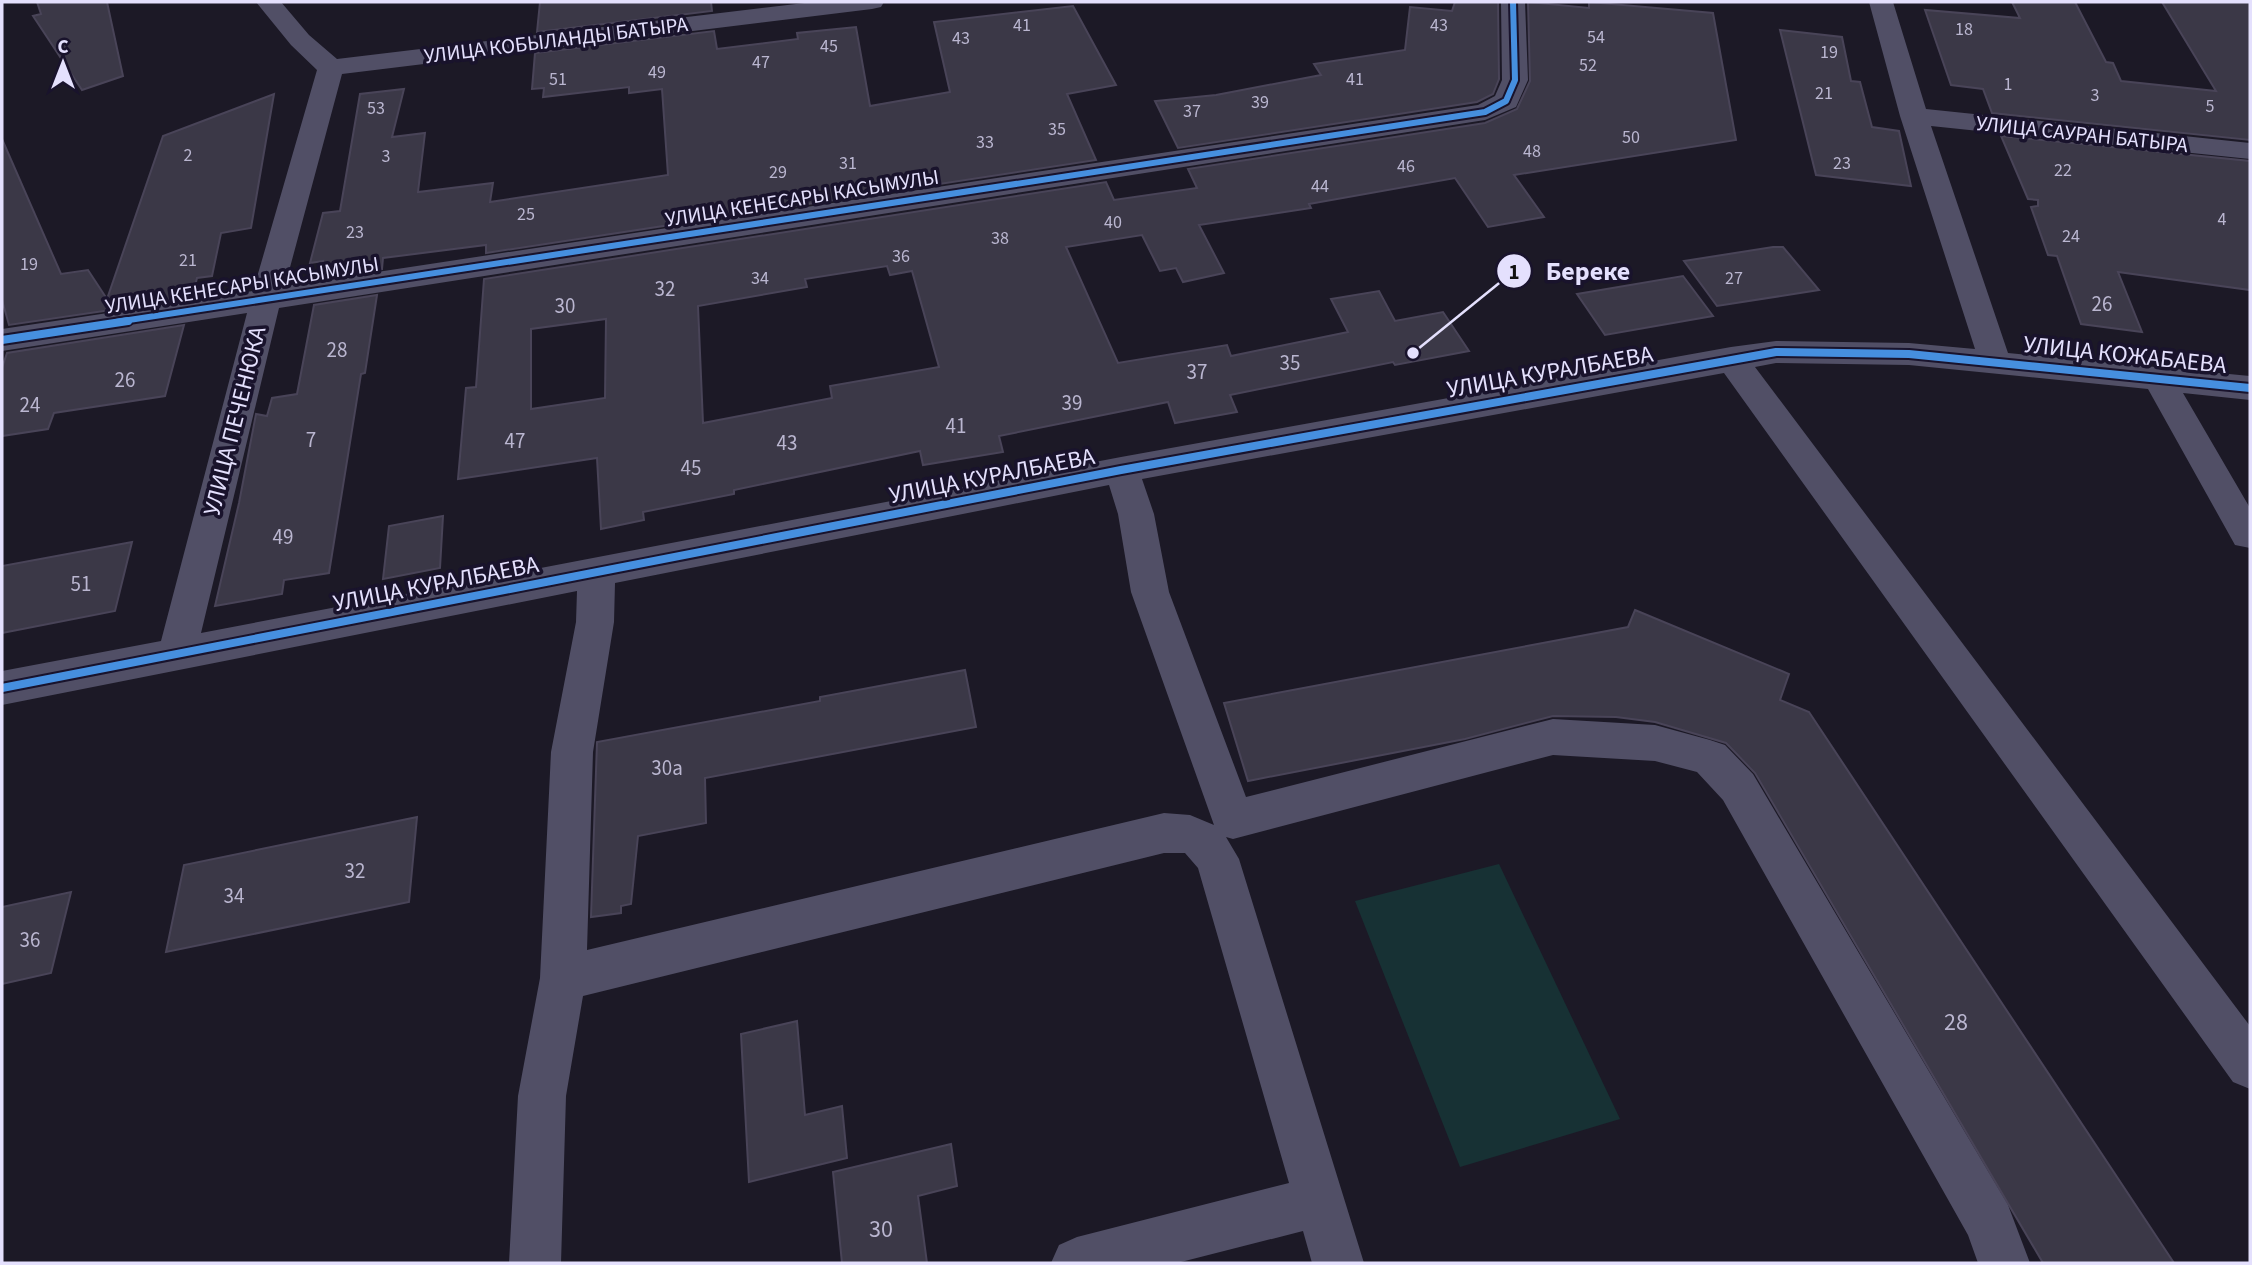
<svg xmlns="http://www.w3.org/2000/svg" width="2252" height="1265" viewBox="0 0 2252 1265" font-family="'Source Sans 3',sans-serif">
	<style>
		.green { fill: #173134 }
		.building { fill: #3b3847; stroke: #494458; stroke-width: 2; fill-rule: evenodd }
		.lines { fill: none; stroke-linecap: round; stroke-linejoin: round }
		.minor { fill: #514f66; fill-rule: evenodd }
		.cycleway-far1-casing { stroke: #19132c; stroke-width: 10 }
		.cycleway-casing { stroke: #19132c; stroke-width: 12 }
		.cycleway-far1 { stroke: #468fdf; stroke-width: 6 }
		.cycleway { stroke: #468fdf; stroke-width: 8 }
		.labels { text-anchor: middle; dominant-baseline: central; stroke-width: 7; stroke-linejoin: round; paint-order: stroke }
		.far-number-label { font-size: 18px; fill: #bab6d0 }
		.far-street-label { font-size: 21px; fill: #e4e0fd; stroke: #19132c }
		.number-label { font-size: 21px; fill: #bab6d0 }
		.street-label { font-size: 24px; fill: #e4e0fd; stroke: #19132c }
		.near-number-label { font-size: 24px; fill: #bab6d0 }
		.leader { fill: none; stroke: #e4e0fd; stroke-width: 2.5 }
		.callout-dot { fill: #e4e0fd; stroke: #19132c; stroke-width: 2.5 }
		.mark-label { font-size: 21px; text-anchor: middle; font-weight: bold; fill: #111 }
		.callout-label { font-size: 26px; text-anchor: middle; font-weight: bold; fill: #e4e0fd; stroke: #19132c; stroke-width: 7; stroke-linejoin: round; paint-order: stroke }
	</style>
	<rect width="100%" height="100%" fill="#1c1926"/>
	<polygon class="green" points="1499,864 1620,1119 1460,1167 1355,901"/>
	<g class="building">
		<polygon points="37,2 107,2 123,76 82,90 33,16 41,14"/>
		<polygon points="540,2 711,2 712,11 537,32"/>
		<polygon points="1455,2 1498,2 1499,79 1493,94 1477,102 1178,148 1155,101 1216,95 1321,75 1314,64 1405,50 1410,7 1452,11"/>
		<path d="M1528,2L1589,8V2L1713,13L1736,140L1514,175L1544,217L1488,227L1455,178L1309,204L1311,208L1199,225L1224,273L1183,282L1176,268L1160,271L1142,235L1066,247L1118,363L1227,345L1231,356L1348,332L1331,299L1379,291L1395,321L1443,312L1469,351L1395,365L1393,362L1230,395L1237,412L1175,423L1168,402L999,436L1003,452L923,465L920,451L734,490V494L643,512L644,520L601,529L597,458L458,479L466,388L476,387L484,279L1106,182L1114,200L1197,188L1188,169L1485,123L1517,109L1530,81ZM887,266L890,275L912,271L939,367L830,386L832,398L703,423L698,306L807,287L805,279ZM606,319L605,398L531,409V329Z"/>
		<polygon points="2012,2 2075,2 2106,62 2113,63 2121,81 2216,91 2162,2 2250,2 2250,140 1992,113 1983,89 1951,85 1925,10 2020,18"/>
		<polygon points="1073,6 1116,85 1067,94 1096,160 486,253 486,245 383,258 382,269 319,278 323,261 310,263 323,213 340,211 360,94 404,89 392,137 425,133 418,192 493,183 490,202 668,175 662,89 629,93 629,87 543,97 544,88 532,89 535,53 714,31 717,49 798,39 797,33 856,27 870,106 950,92 934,22"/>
		<polygon points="1780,30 1842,37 1851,81 1860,82 1872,127 1899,131 1911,186 1816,175"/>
		<polygon points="274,94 251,228 221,233 212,276 197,278 192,298 9,325 2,300 2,139 61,274 88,270 107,299 163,136"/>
		<polygon points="2001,136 2250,161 2250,290 2118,272 2142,332 2081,324 2057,256 2048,255 2031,207 2038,206 2038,200 2028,199"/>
		<polygon points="1773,247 1783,247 1819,290 1717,306 1684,261"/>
		<polygon points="1683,276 1713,316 1605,335 1577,294"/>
		<polygon points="377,295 365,373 361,374 329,573 284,580 282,594 215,606 239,503 256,414 267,416 272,398 297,394 314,305"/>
		<polygon points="184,325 165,396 54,413 48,429 2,436 2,368 7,353"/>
		<polygon points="443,516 440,568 383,579 389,526"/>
		<polygon points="132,542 115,611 2,633 2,566"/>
		<polygon points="1635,610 1789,674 1780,700 1809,712 2174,1263 2043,1263 1755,773 1726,743 1655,722 1616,717 1553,716 1465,739 1248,781 1224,703 1628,627"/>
		<polygon points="965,670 976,727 705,778 706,823 638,836 631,904 621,906 621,913 591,917 597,742 820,701 820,697"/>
		<polygon points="417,817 409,902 166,952 184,865"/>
		<polygon points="71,892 51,973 2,984 2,907"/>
		<polygon points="797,1021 805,1115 842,1106 847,1158 749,1182 741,1034"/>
		<polygon points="951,1144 957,1186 918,1196 927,1263 842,1263 833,1172"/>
	</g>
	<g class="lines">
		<path class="minor" d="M256,2H281L309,35L337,59L813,2H884L881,7L872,9L342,74L285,286L1478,105L1495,96L1502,80L1501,2H1525L1528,80L1516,107L1485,120L279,308L201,633L1121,457L1731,347L1776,341L1909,343L1975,349L1900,116L1869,2H1893L1926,109L2250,143V159L1931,126L2008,353L2250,376V400L2183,393L2250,508V548L2235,545L2148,389L1909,365L1776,363L1755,367L2250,1026V1089L2233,1082L1724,373L1142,479L1154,514L1169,592L1246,797L1553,719L1655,725L1710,740L1725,745L1753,774L2008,1205L2030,1263H1978L1968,1235L1723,800L1697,772L1655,761L1553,755L1233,839L1226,837L1239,859L1364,1263H1312L1303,1231L1177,1263H1051L1059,1245L1077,1237L1289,1183L1198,868L1185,853H1164L583,996L566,1096L561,1263H509L518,1096L540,978L551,752L576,622L577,591L2,705V671L161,641L247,313L2,351V329L253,291L317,70L291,45ZM1109,485L1118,514L1131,592L1214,825L1190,815L1164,813L587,950L593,752L614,622L615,583Z"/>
		<defs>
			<polyline id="cycleway-far1" points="116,322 1485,112 1506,101 1515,80 1513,2"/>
			<g id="cycleway">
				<polyline points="2,340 128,321"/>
				<polyline points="2,688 1121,470 1776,352 1909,354 2250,388"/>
			</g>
		</defs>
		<use href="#cycleway-far1" class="cycleway-far1-casing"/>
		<use href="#cycleway" class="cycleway-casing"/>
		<use href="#cycleway-far1" class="cycleway-far1"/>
		<use href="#cycleway" class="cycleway"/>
	</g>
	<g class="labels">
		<g class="far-number-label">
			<text x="1022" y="25">41</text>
			<text x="1439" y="25">43</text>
			<text x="1964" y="29">18</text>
			<text x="1596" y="37">54</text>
			<text x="961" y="38">43</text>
			<text x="829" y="46">45</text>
			<text x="1829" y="52">19</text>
			<text x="761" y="62">47</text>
			<text x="1588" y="65">52</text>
			<text x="657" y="72">49</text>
			<text x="558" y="79">51</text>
			<text x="1355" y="79">41</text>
			<text x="2008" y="84">1</text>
			<text x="1824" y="93">21</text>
			<text x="2095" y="95">3</text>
			<text x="1260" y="102">39</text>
			<text x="2210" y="106">5</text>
			<text x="376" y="108">53</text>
			<text x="1192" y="111">37</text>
			<text x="1057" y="129">35</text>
			<text x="1631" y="137">50</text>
			<text x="985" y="142">33</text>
			<text x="1532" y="151">48</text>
			<text x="188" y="155">2</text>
			<text x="386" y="156">3</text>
			<text x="848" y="163">31</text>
			<text x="1842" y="163">23</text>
			<text x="1406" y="166">46</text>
			<text x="2063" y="170">22</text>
			<text x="778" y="172">29</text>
			<text x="1320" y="186">44</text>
			<text x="526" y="214">25</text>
			<text x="2222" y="219">4</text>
			<text x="1113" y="222">40</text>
			<text x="355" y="232">23</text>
			<text x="2071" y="236">24</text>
			<text x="1000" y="238">38</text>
			<text x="901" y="256">36</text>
			<text x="188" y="260">21</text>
			<text x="29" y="264">19</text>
			<text x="760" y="278">34</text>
			<text x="1734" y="278">27</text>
		</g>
		<g class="far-street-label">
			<text transform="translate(556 40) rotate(-7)">УЛИЦА КОБЫЛАНДЫ БАТЫРА</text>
			<text transform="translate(2082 134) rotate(6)">УЛИЦА САУРАН БАТЫРА</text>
			<text transform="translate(802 198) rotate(-9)">УЛИЦА КЕНЕСАРЫ КАСЫМУЛЫ</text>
			<text transform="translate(242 285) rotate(-9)">УЛИЦА КЕНЕСАРЫ КАСЫМУЛЫ</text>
		</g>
		<g class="number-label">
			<text x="665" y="289">32</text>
			<text x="2102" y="304">26</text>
			<text x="565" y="306">30</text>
			<text x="337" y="350">28</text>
			<text x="1290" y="363">35</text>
			<text x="1197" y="372">37</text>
			<text x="125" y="380">26</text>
			<text x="1072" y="403">39</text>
			<text x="30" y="405">24</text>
			<text x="956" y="426">41</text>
			<text x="311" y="440">7</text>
			<text x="515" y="441">47</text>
			<text x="787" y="443">43</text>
			<text x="691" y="468">45</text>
			<text x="283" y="537">49</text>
			<text x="81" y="584">51</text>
			<text x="667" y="768">30а</text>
			<text x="355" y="871">32</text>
			<text x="234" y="896">34</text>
			<text x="30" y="940">36</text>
		</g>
		<g class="street-label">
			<text transform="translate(2125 355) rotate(6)">УЛИЦА КОЖАБАЕВА</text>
			<text transform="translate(1550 372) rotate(-10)">УЛИЦА КУРАЛБАЕВА</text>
			<text transform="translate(235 421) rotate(-76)">УЛИЦА ПЕЧЕНЮКА</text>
			<text transform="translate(992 476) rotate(-11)">УЛИЦА КУРАЛБАЕВА</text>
			<text transform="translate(436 584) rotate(-11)">УЛИЦА КУРАЛБАЕВА</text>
		</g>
		<g class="near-number-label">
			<text x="1956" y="1022">28</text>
			<text x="881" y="1229">30</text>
		</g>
	</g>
	<path class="leader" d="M1413 353L1514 271"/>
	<g class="callout-dot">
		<circle cx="1413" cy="353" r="7"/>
		<circle cx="1514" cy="271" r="18"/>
	</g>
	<g class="mark-label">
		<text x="1514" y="279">1</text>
	</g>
	<g class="callout-label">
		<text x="1588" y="280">Береке</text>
	</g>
	<rect width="2252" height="1265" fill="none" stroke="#e4e0fd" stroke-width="7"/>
	<g transform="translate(63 63)" stroke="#19132c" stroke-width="5" paint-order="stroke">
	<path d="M0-5L12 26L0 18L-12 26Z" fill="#e4e0fd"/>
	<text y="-10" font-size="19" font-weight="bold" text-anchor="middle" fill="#e4e0fd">С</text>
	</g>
</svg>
